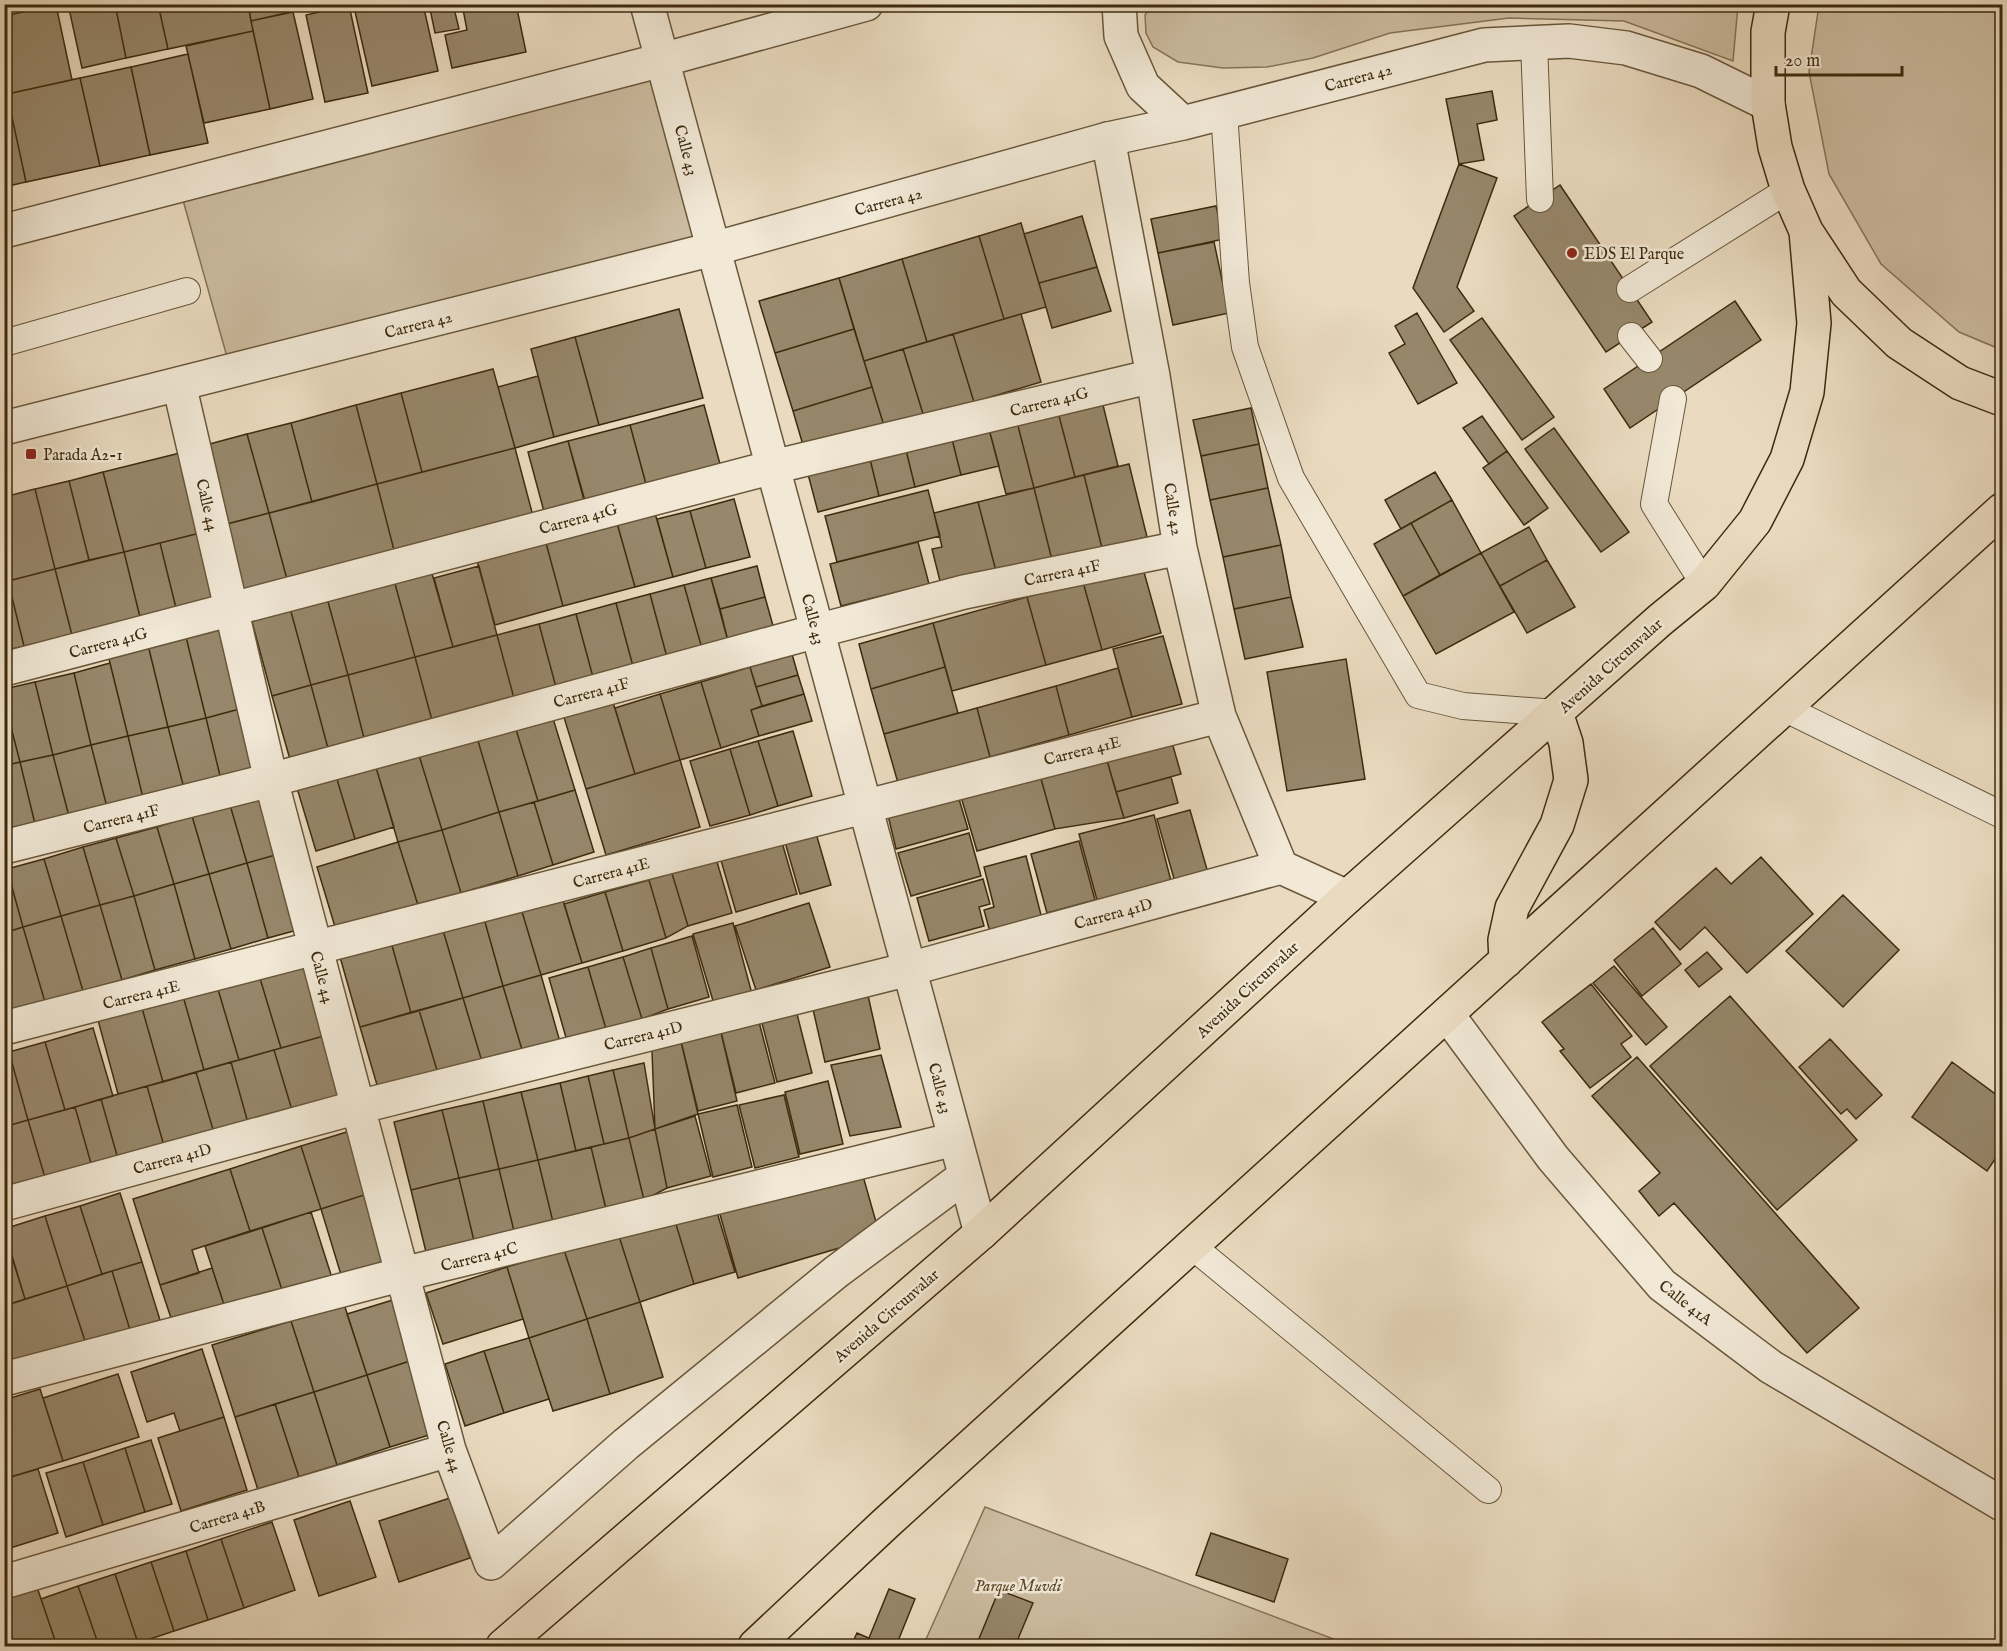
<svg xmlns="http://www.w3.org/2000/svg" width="2007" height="1651" viewBox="0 0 2007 1651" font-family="'IM FELL English',serif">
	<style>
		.green { fill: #cdbda2; stroke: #867458; stroke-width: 1.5 }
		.building { fill: #97876b; stroke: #3e2b0e; stroke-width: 1.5 }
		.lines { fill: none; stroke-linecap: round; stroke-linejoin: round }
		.service-casing { stroke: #69573a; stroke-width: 28 }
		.pedestrian-casing { stroke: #69573a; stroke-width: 36 }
		.minor-casing { stroke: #69573a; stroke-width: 36 }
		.tertiary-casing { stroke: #69573a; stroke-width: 36 }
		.trunk-casing { stroke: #3e2b0e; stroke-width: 36 }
		.service { stroke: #f1e8d6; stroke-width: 26 }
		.pedestrian { stroke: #f1e8d6; stroke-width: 33 }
		.minor { stroke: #f1e8d6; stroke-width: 33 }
		.tertiary { stroke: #f1e8d6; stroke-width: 33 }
		.trunk { stroke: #eadbc0; stroke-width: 33 }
		.poi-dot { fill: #8f2418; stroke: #f1e8d6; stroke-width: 2 }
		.labels { text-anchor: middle; stroke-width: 5; stroke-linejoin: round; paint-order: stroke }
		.street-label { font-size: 16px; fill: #3e2b0e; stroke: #f1e8d6 }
		.poi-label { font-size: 16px; fill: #3e2b0e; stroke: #f1e8d6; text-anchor: start }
		.park-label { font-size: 16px; font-style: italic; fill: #5b482c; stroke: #f1e8d6 }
	</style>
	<rect width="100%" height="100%" fill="#eadbc0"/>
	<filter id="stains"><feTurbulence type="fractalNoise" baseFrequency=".00333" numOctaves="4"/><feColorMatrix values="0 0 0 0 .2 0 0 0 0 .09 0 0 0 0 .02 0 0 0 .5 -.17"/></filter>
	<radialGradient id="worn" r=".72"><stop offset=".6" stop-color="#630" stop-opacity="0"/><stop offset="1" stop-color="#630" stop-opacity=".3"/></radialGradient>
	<path class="green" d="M1153,4H1738V5L1733,61L1624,21L1509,18L1390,33L1313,58L1267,67L1223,68L1178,62L1153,47L1146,33L1145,15Z
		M1819,5H2002V350L1959,332L1881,264L1829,174L1809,72Z
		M662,60L713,249L231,371L179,186Z
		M985,1507L1352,1646H923Z"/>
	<path class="building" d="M68,4H115L126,58L82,68Z
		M115,4H158L168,49L126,58Z
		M158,4H248L253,31L168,49Z
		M248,4H325L251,21Z
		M368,4H423L438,71L372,86L354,7Z
		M429,4H453L459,29L435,33Z
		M462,4H516L526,52L452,68L445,35L467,30Z
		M687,4H711L689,11Z
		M56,5L72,80L7,94L4,84V16Z
		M349,5L368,93L325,102L306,15Z
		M293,12L313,99L270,109L251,21Z
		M253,31L270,109L204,123L186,46Z
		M188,54L208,143L150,155L131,67Z
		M131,67L150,155L100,166L80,78Z
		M80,78L100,166L26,182L7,94Z
		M1492,91L1497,120L1477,124L1484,160L1459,164L1446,99Z
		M7,94L26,182L4,187V95Z
		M1459,164L1497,178L1457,287L1474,311L1444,332L1413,288Z
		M1560,185L1652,322L1606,352L1514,216Z
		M1216,206L1224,239L1158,253L1151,219Z
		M1082,216L1097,267L1039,283L1024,234Z
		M1021,223L1046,307L1004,319L979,236Z
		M979,236L1004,319L927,342L902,259Z
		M1214,242L1229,313L1173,325L1158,253Z
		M902,259L927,342L864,361L839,278Z
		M1097,267L1111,311L1052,328L1039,283Z
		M839,278L854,329L775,353L759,301Z
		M1735,301L1761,340L1630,428L1604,389Z
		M679,309L703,398L599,425L575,337Z
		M1417,313L1457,383L1418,404L1389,353L1405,344L1395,326Z
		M1021,314L1041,382L974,402L953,334Z
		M1482,318L1554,417L1522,440L1450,340Z
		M854,329L872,387L793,411L775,353Z
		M953,334L974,402L924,417L903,349Z
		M575,337L599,425L554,437L531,349Z
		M903,349L924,417L885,429L864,361Z
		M493,369L515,448L422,472L401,393Z
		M538,376L554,437L515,448L498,387Z
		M872,387L885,429L805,452L793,411Z
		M401,393L422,472L377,484L356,405Z
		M1102,401L1118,466L1075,477L1058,412Z
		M356,405L377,484L312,502L291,423Z
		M704,405L720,464L646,484L630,425Z
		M1251,408L1259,444L1201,456L1193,420Z
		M1058,412L1075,477L1034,488L1017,422Z
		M1482,416L1507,451L1489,464L1463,428Z
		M1017,422L1034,488L1006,494L989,429Z
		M291,423L312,502L269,513L247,434Z
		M630,425L646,484L584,500L568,441Z
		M1554,428L1629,532L1601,552L1525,449Z
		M989,429L999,466L961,475L952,439Z
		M247,434L269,513L223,525L202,446Z
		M952,439L961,475L915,487L906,450Z
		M568,441L587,508L546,519L528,452Z
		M1259,444L1268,488L1210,500L1201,456Z
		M515,448L533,516L395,554L377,484Z
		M906,450L915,487L879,496L870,459Z
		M1507,451L1548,508L1524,525L1483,468Z
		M180,453L200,533L124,552L103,472Z
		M870,459L879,496L818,512L808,474Z
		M1129,464L1147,537L1102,548L1084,475Z
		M103,472L124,552L89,560L69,481Z
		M1435,472L1452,500L1401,529L1385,500Z
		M1084,475L1102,548L1052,560L1034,488Z
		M69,481L89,560L55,569L35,489Z
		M377,484L395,554L288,583L269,513Z
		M1034,488L1052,560L997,575L978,502Z
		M1268,488L1281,545L1223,557L1210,500Z
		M35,489L55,569L8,581L4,569V497Z
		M928,490L940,536L837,562L825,516Z
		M734,499L750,557L706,568L690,511Z
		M1452,500L1481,553L1440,575L1411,523Z
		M978,502L997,575L942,589L932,549L942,547L934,513Z
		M690,511L706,568L673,577L657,519Z
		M269,513L288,583L242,594L223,525Z
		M655,513L673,577L635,587L617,523Z
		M617,523L635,587L563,606L546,543Z
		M1411,523L1440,575L1403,596L1374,544Z
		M1529,527L1547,560L1500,586L1481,553Z
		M200,533L216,598L176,608L160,543Z
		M918,542L929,584L841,606L830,564Z
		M160,543L176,608L140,617L124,552Z
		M546,543L563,606L495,625L477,561Z
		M1281,545L1291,597L1234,609L1223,557Z
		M124,552L140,617L72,635L55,569Z
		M1481,553L1514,612L1436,654L1403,596Z
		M1547,560L1575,607L1527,633L1500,586Z
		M1142,565L1161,633L1102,650L1083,582Z
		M479,566L497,635L453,647L434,578Z
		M757,566L765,597L720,609L711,578Z
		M55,569L72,635L24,646L8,581Z
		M431,570L453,647L415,657L394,580Z
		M711,578L729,645L703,652L684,585Z
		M394,580L415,657L348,675L327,598Z
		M8,581L24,646L4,651V582Z
		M1083,582L1102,650L1046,665L1027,597Z
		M684,585L703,652L668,661L650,594Z
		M650,594L668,661L634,670L616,603Z
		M765,597L775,633L729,645L720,609Z
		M1027,597L1046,665L952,691L933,623Z
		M1291,597L1303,647L1245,659L1234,609Z
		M327,598L348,675L311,685L290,608Z
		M616,603L634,670L594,681L576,614Z
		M290,608L311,685L272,696L251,618Z
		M576,614L594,681L557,691L539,624Z
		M933,623L945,667L871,689L859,644Z
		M539,624L557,691L515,702L497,635Z
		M227,626L247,707L206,718L186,637Z
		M497,635L515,702L433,724L415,657Z
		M1163,636L1182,704L1132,717L1113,649Z
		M186,637L206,718L168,727L148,645Z
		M148,645L168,727L128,736L108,655Z
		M792,654L798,675L756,687L750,667Z
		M415,657L433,724L365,742L348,675Z
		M1346,659L1365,779L1287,791L1267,672Z
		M110,663L128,736L91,745L74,673Z
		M750,667L762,706L751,710L759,736L721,748L701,682Z
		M945,667L958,713L884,734L871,689Z
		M1118,668L1132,717L1069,735L1056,686Z
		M74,673L91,745L53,755L35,682Z
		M348,675L365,742L329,752L311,685Z
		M798,675L804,694L762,706L756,687Z
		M35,682L53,755L20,762L4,700V689Z
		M701,682L721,748L680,760L660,694Z
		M311,685L329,752L291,763L272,696Z
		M1056,686L1069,735L990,757L977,708Z
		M660,694L680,760L635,774L615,708Z
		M804,694L812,721L759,736L751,710Z
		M612,699L635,774L586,789L563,714Z
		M4,700L20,762L4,766Z
		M247,707L264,777L223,788L206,718Z
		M977,708L990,757L898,783L884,734Z
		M551,712L575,790L538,801L514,723Z
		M206,718L223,788L186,796L168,727Z
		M514,723L538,801L499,812L476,734Z
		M168,727L186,796L145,806L128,736Z
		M793,731L812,796L778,806L758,741Z
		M476,734L499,812L442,830L418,752Z
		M128,736L145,806L109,815L91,745Z
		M1171,739L1181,774L1116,792L1106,757Z
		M758,741L778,806L750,815L730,749Z
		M91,745L109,815L71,824L53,755Z
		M730,749L750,815L710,826L690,761Z
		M418,752L442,830L398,842L375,764Z
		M53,755L71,824L37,832L20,762Z
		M1106,757L1124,818L1055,829L1038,768Z
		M680,760L700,827L606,855L586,789Z
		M20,762L37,832L4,841V766Z
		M375,764L394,827L355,839L336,776Z
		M1038,768L1055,829L977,851L959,790Z
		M336,776L355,839L316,851L297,788Z
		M1171,777L1178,803L1124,818L1116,792Z
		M956,789L968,829L896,849L887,811Z
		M575,790L594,852L553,865L534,802Z
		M262,796L279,854L247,863L230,805Z
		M534,802L553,865L518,876L499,812Z
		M230,805L247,863L209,874L192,816Z
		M1190,810L1208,873L1175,882L1157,819Z
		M499,812L518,876L461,893L442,830Z
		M1154,815L1171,881L1097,900L1079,834Z
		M192,816L209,874L174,884L157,827Z
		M813,823L831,885L800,894L782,832Z
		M157,827L174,884L134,896L116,838Z
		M442,830L461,893L418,905L398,842Z
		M779,832L797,894L736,912L718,850Z
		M969,833L981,876L911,896L898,853Z
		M116,838L134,896L100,905L83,847Z
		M1079,841L1095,900L1047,913L1031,854Z
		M398,842L418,905L336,930L317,867Z
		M83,847L100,905L61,916L44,859Z
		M279,854L301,929L268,938L247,863Z
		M715,855L732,913L688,926L670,867Z
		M1026,856L1042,919L990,932L984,910L994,907L984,867Z
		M1761,857L1813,914L1747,973L1705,927L1680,950L1655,922L1716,868L1731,884Z
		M44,859L61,916L23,927L7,869Z
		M247,863L268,938L231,949L209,874Z
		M670,867L688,926L666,938L649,880Z
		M7,869L23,927L4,933V870Z
		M209,874L231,949L195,959L174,884Z
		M983,879L990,904L979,907L984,926L929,941L917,898Z
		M649,880L666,938L623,951L605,892Z
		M174,884L195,959L155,970L134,896Z
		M605,892L623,951L582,963L564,904Z
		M561,893L582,963L541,975L520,905Z
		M1843,895L1899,950L1843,1007L1786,951Z
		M134,896L155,970L122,980L100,905Z
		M809,903L830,967L756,990L735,926Z
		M100,905L122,980L83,991L61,916Z
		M520,905L541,975L503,986L483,915Z
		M483,915L503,986L463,998L442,927Z
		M61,916L83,991L45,1002L23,927Z
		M733,923L752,994L714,1004L693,934Z
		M23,927L45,1002L9,1013L4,996V933Z
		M442,927L463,998L411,1013L391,942Z
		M1653,928L1681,964L1642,996L1614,960Z
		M692,936L709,997L668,1009L651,948Z
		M391,942L411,1013L360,1027L340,957Z
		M651,948L668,1009L642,1019L623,957Z
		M1707,952L1722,969L1699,987L1685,970Z
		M623,957L642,1019L606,1029L588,967Z
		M309,960L331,1034L281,1048L259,975Z
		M1614,966L1667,1027L1646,1045L1593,983Z
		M588,967L606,1029L567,1041L549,978Z
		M259,975L281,1048L239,1060L217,986Z
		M541,975L560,1042L523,1053L503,986Z
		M865,982L880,1049L825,1062L810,996Z
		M1591,984L1632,1036L1621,1044L1631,1057L1590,1088L1560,1051L1564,1049L1542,1022Z
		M217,986L239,1060L204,1070L183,996Z
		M503,986L523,1053L483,1065L463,998Z
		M183,996L204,1070L163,1082L142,1008Z
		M1730,996L1857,1140L1777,1210L1650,1066Z
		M463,998L483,1065L439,1077L419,1010Z
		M142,1008L163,1082L118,1094L98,1020Z
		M419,1010L439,1077L380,1095L360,1027Z
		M797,1014L812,1073L777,1082L762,1023Z
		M758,1018L775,1083L736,1093L720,1028Z
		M719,1024L737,1101L698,1111L679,1033Z
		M93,1028L113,1096L65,1110L45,1042Z
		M679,1033L698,1114L655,1129L652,1051Z
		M331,1034L348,1094L292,1110L274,1050Z
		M1830,1039L1882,1095L1856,1119L1847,1109L1841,1114L1799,1067Z
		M45,1042L65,1110L28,1120L9,1052Z
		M274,1050L292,1110L248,1123L231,1062Z
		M9,1052L28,1120L4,1127V1053Z
		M881,1055L901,1127L850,1136L831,1065Z
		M1637,1057L1859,1308L1807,1353L1674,1203L1659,1216L1639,1191L1660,1173L1592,1096Z
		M231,1062L248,1123L214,1133L196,1072Z
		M1952,1062L2002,1099V1149L1987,1171L1912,1117Z
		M644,1063L655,1129L629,1138L613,1070Z
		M613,1070L629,1138L604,1144L588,1076Z
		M196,1072L214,1133L164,1146L147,1086Z
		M588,1076L604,1144L576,1151L560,1083Z
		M828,1081L843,1144L800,1154L785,1092Z
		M560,1083L576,1151L538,1160L521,1092Z
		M147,1086L164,1146L118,1159L101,1099Z
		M521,1092L538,1160L499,1169L483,1101Z
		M784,1095L799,1157L755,1168L739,1105Z
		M101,1099L118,1159L92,1167L75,1107Z
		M483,1101L499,1169L459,1178L442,1110Z
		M737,1105L752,1167L713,1177L698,1114Z
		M75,1107L92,1167L46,1181L28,1120Z
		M442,1110L459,1178L411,1190L394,1122Z
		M695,1116L711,1176L667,1188L655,1129Z
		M28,1120L46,1181L4,1188V1127Z
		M655,1129L667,1188L644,1200L629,1138Z
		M350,1131L370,1193L321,1209L301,1146Z
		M629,1138L644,1200L606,1209L591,1147Z
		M301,1146L321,1209L250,1231L230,1169Z
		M591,1147L606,1209L553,1222L538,1160Z
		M538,1160L553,1222L514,1231L499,1169Z
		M230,1169L250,1231L192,1250L199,1273L160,1285L133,1199Z
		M499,1169L514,1231L474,1241L459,1178Z
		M861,1169L880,1236L738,1278L719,1211Z
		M459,1178L474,1241L426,1252L411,1190Z
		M120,1193L142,1262L102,1274L80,1206Z
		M370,1193L392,1262L342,1278L321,1209Z
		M80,1206L102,1274L67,1286L45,1216Z
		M716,1209L735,1272L694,1284L675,1221Z
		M311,1212L333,1281L284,1296L262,1228Z
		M45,1216L67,1286L25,1299L4,1229Z
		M675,1221L694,1284L640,1302L618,1233Z
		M262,1228L284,1296L227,1314L205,1246Z
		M4,1232L25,1299L4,1306Z
		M618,1233L640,1302L587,1319L564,1250Z
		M564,1250L587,1319L529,1338L507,1267Z
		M142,1262L160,1320L130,1330L112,1271Z
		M507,1267L523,1319L443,1344L426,1293Z
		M212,1268L227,1314L175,1330L160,1285Z
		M112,1271L130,1330L86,1344L67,1286Z
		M67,1286L86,1344L12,1367L4,1344V1306Z
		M396,1299L416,1359L367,1375L347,1314Z
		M640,1302L663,1377L610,1394L587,1319Z
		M344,1304L367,1375L314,1392L291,1321Z
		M587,1319L610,1394L553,1411L529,1338Z
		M291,1321L314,1392L235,1417L212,1345Z
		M529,1338L549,1399L504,1413L484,1351Z
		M202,1349L224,1417L180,1431L174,1413L147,1422L131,1372Z
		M484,1351L504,1413L465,1426L445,1364Z
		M416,1359L439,1432L390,1447L367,1375Z
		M118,1374L139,1437L63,1461L43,1398Z
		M367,1375L390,1447L337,1465L314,1392Z
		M40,1389L63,1461L4,1479V1400Z
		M314,1392L337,1465L299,1477L275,1404Z
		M275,1404L299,1477L258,1490L235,1417Z
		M224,1417L247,1490L181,1511L158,1438Z
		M151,1440L172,1504L145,1512L125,1448Z
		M125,1448L145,1512L103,1525L83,1462Z
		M83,1462L103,1525L66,1537L46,1473Z
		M38,1469L58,1533L4,1550V1479Z
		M450,1498L470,1558L399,1582L379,1521Z
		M350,1501L376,1577L319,1596L294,1520Z
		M272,1522L295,1590L244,1608L221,1539Z
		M1211,1533L1288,1559L1274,1602L1196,1575Z
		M221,1539L244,1608L208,1620L186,1551Z
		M186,1551L208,1620L174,1631L151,1562Z
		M151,1562L174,1631L138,1643L115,1574Z
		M115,1574L138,1643L128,1646H99L78,1586Z
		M36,1584L57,1646H4V1595Z
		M78,1586L99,1646H57L41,1599Z
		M889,1589L915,1599L896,1646H890L869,1638Z
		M999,1590L1033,1603L1015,1646H976Z
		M857,1633L887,1646H851Z"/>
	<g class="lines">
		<defs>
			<path id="service" d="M1534,43L1540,199
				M1224,113L1236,283L1245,347L1291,478L1418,695L1463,706L1556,713
				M1630,289L1788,190
				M1631,336L1649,359
				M4,343L187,291
				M1673,399L1654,504L1704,584
				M1784,708L2002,815
				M1192,1246L1488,1490"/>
			<path id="pedestrian" d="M4,1379L403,1274L955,1139"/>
			<path id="minor" d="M647,4L981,1233
				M1108,139L1153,376L1180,548L1219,716L1281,867
				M179,384L271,780L449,1450L491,1563L626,1444L836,1272L965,1176
				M4,669L773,467L1153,376
				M4,847L271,780L817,631L964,592L1180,548
				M1281,867L1347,897
				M1447,1014L1553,1158L1662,1285L1771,1367L2002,1504
				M4,1028C410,925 813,818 1219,716
				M4,1204L358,1107L909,969L1281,867
				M4,1582L449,1450"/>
			<path id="tertiary" d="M1119,4L1121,36L1143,86L1183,123
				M4,231L662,60L866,4
				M4,428L713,249L1108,139L1183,123L1484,45L1569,41L1626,48L1701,71L1768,104"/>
			<path id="trunk" d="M1773,4L1768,32V104L1775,147L1788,190L1806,231L1846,292L1899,343L1960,383L2002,399
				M1506,961L1505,940L1512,908L1557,825L1571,780L1566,743L1556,713
				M503,1646L981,1233L1347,897L1660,620L1704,584L1755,521L1787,459L1807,392L1814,323L1806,231
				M755,1646L885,1524L2002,510"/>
		</defs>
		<use href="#service" class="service-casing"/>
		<use href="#pedestrian" class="pedestrian-casing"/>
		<use href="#minor" class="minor-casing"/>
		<use href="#tertiary" class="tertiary-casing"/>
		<use href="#trunk" class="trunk-casing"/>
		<use href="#service" class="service"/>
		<use href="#pedestrian" class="pedestrian"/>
		<use href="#minor" class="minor"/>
		<use href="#tertiary" class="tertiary"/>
		<use href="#trunk" class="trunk"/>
	</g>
	<g class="poi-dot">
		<circle cx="1572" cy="253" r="6"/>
		<rect x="25" y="448" width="12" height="12" rx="3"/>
	</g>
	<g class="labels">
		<g class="street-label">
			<text transform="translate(1358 77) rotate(-15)" y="6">Carrera 42</text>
			<text transform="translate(687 150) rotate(75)" y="6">Calle 43</text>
			<text transform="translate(888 201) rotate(-15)" y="6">Carrera 42</text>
			<text transform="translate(418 324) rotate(-14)" y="6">Carrera 42</text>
			<text transform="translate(1049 401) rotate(-14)" y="6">Carrera 41G</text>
			<text transform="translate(208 505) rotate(77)" y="6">Calle 44</text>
			<text transform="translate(1174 509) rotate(81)" y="6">Calle 42</text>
			<text transform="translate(578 518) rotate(-15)" y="6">Carrera 41G</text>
			<text transform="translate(1062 572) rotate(-12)" y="6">Carrera 41F</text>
			<text transform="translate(814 619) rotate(75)" y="6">Calle 43</text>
			<text transform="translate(108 642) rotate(-15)" y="6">Carrera 41G</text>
			<text transform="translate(1610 665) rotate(-42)" y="6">Avenida Circunvalar</text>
			<text transform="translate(591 692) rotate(-15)" y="6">Carrera 41F</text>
			<text transform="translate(1082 750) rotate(-14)" y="6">Carrera 41E</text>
			<text transform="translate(121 818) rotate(-14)" y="6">Carrera 41F</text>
			<text transform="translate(611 872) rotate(-15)" y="6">Carrera 41E</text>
			<text transform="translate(1113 913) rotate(-15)" y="6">Carrera 41D</text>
			<text transform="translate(323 977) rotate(75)" y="6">Calle 44</text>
			<text transform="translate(1247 989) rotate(-43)" y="6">Avenida Circunvalar</text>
			<text transform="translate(141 994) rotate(-14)" y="6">Carrera 41E</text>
			<text transform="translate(643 1035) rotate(-14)" y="6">Carrera 41D</text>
			<text transform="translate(941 1088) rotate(75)" y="6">Calle 43</text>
			<text transform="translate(172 1158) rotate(-15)" y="6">Carrera 41D</text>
			<text transform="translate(479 1256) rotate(-14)" y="6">Carrera 41C</text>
			<text transform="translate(1686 1302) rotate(38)" y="6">Calle 41A</text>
			<text transform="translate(886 1315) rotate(-41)" y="6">Avenida Circunvalar</text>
			<text transform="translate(450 1446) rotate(73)" y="6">Calle 44</text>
			<text transform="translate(227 1516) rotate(-17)" y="6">Carrera 41B</text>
		</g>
		<g class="poi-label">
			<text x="1584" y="259">EDS El Parque</text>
			<text x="43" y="460">Parada A2-1</text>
		</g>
		<g class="park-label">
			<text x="1018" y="1591">Parque Muvdi</text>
		</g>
	</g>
	<rect width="2007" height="1651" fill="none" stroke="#eadbc0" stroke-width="24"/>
	<rect x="6" y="6" width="1995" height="1639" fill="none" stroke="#3e2b0e" stroke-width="3"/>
	<rect x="12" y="12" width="1983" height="1627" fill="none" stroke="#3e2b0e" stroke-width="1.5"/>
	<path d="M1776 66v9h126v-9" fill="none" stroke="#3e2b0e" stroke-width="3"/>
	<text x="1785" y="66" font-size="18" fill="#3e2b0e" stroke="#f1e8d6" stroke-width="4.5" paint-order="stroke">20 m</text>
	<rect width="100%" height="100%" filter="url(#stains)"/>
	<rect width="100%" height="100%" fill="url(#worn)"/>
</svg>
